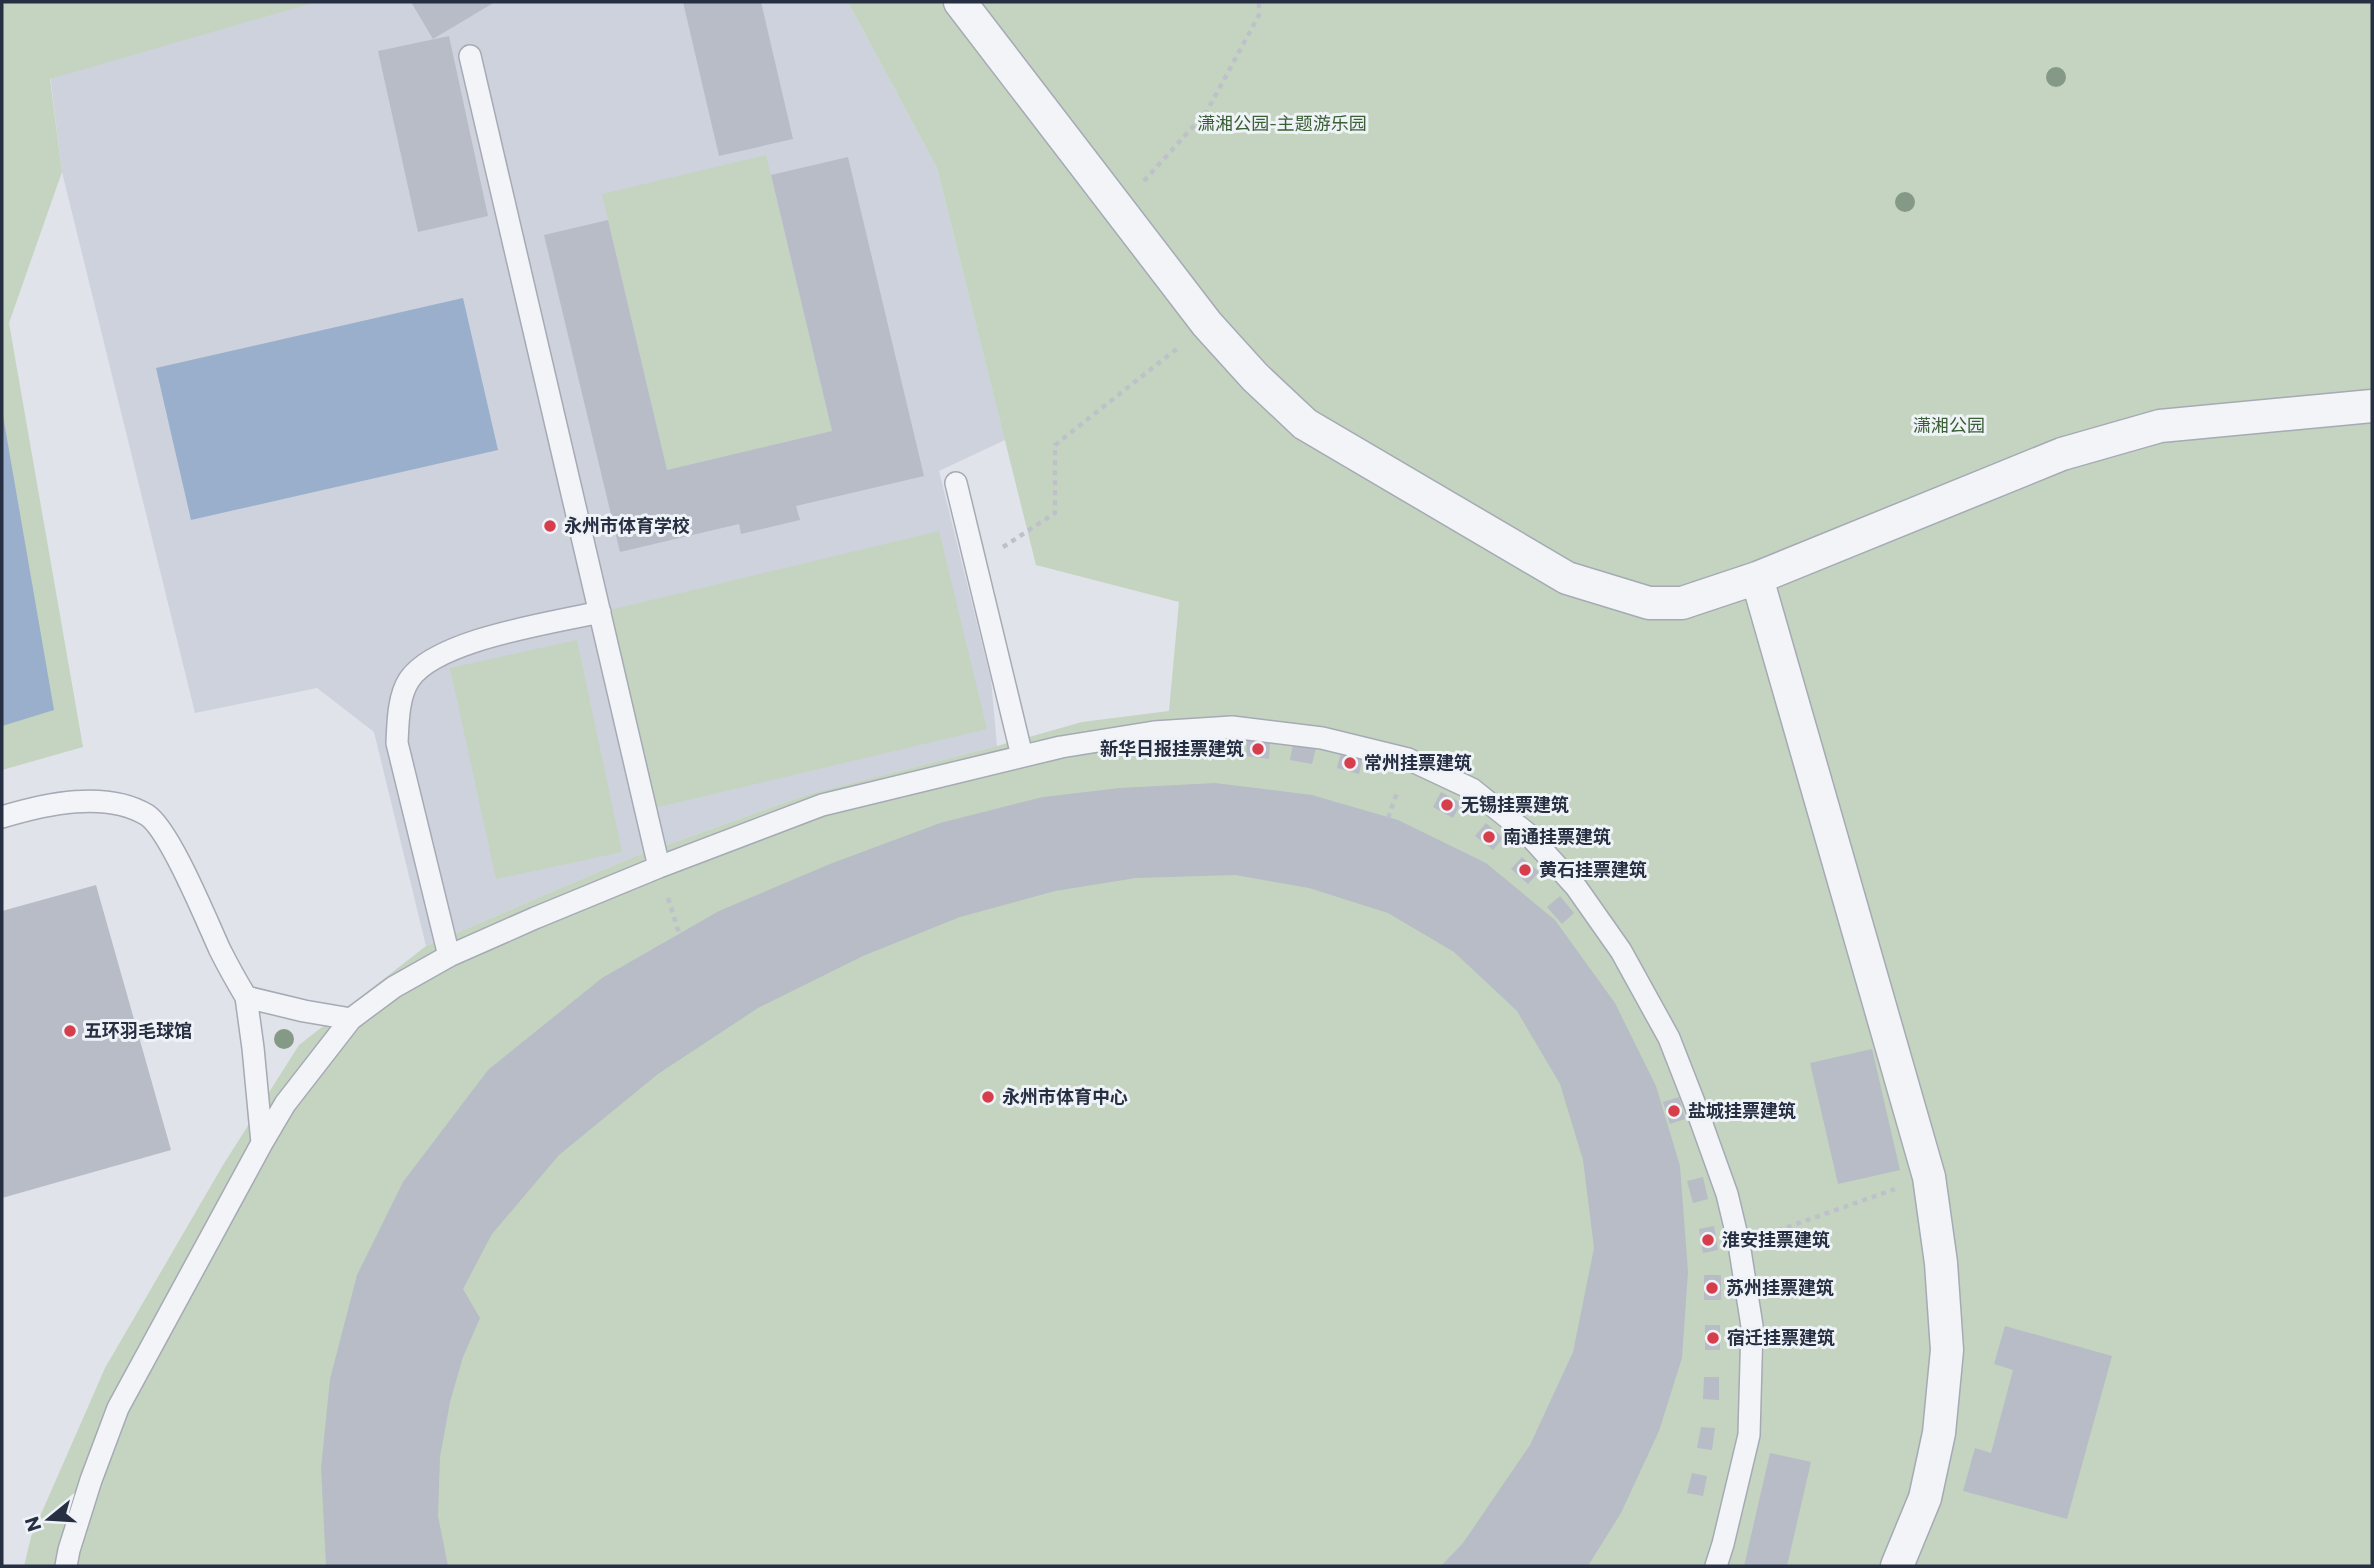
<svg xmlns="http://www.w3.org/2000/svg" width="2374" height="1568" viewBox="0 0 2374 1568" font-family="Commissioner,'Noto Sans SC',sans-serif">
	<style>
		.built { fill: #ced2dc }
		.green { fill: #c4d4c0 }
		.water { fill: #99afcc }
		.building { fill: #b7bcc7 }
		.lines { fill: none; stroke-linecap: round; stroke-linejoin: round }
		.service-casing { stroke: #a5aab4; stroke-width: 24 }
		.pedestrian-casing { stroke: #a5aab4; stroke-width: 35 }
		.path { stroke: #bec1c9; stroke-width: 4.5; stroke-dasharray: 5 5; stroke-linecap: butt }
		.service { stroke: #f3f4f8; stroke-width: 21 }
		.pedestrian { stroke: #f3f4f8; stroke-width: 32 }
		.tree { fill: #859a86 }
		.poi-dot { fill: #d63e4c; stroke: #eff2f7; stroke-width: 2.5 }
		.labels { text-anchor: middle; stroke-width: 6; stroke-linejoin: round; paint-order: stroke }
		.park-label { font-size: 18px; fill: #3a5f34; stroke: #eff2f7 }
		.poi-label { font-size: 18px; font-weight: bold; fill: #273042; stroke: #eff2f7; text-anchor: start }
	</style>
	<rect width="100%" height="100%" fill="#e0e3ea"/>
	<path class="built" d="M270,2H848L937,168L1005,440L939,471L991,680L997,746L809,794L633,857L426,946L374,732L317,688L195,713L62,172L46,42Z"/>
	<path class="green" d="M2,2H316L50,79L62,172L9,323L83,747L2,770Z
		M848,2H2372V1566H24L31,1537L105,1368L223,1165L299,1045L426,946L633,857L809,794L997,746L1082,722L1169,711L1179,602L1036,565L937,168Z
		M766,155L832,431L667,470L602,194Z
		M939,531L987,729L654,808L606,611Z
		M577,640L622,852L496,879L450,668Z"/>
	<path class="water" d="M463,298L498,450L191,520L156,368Z
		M2,410L54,710L2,726Z"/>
	<path class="building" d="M411,2H495L433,39Z
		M683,2H761L793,139L719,156Z
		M449,36L488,216L418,232L378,51Z
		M848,157L924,476L796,506L800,520L741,534L739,524L620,552L544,235L608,220L667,470L832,431L771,175Z
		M1247,740L1270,742L1269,759L1246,756Z
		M1293,744L1316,748L1312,764L1290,760Z
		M1341,752L1363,758L1359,774L1337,768Z
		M1215,783L1312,795L1398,820L1486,863L1555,920L1615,1003L1656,1086L1680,1166L1688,1272L1682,1358L1659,1431L1621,1513L1588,1566H1441L1463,1543L1530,1445L1573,1352L1594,1248L1583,1160L1560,1084L1517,1011L1454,952L1388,913L1309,888L1235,875L1136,878L1055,891L960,917L863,956L758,1008L658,1074L559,1155L492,1234L463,1289L480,1318L463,1357L450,1402L440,1457L438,1516L448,1566H326L321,1468L330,1379L357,1275L403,1182L488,1070L602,978L719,911L830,864L940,823L1043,797L1120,788Z
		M1441,792L1461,803L1453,818L1433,807Z
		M1486,823L1503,838L1493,850L1475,836Z
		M1522,857L1539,872L1528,884L1511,869Z
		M96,885L171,1150L2,1198V911Z
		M1560,896L1574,913L1562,924L1547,907Z
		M1872,1049L1900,1170L1838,1184L1810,1063Z
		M1679,1097L1685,1119L1670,1124L1663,1102Z
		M1703,1177L1708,1199L1693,1203L1687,1181Z
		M1714,1226L1718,1250L1703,1253L1699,1229Z
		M1704,1275H1721V1300H1704Z
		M1705,1325H1720V1350H1705Z
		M2005,1326L2112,1356L2067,1519L1963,1491L1975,1448L1991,1453L2013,1370L1994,1364Z
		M1704,1377H1719V1400L1703,1399Z
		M1701,1427L1715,1428L1712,1450L1697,1448Z
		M1770,1453L1811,1462L1787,1566H1744Z
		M1692,1473L1707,1476L1703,1496L1687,1493Z"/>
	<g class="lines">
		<defs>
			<path id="service" d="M470,56L659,867
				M956,483L1022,756
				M2,817C45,804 106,790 147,815C170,830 207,922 220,950C228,966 237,982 246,997L304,1011L351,1019
				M449,956L397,743C398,723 398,697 409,680C436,639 553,623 600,612
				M246,997L253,1048L262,1143
				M66,1566L69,1550L91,1480L118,1408L262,1143L285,1104L351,1019L394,987L449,956L535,918L659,867L822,805L1061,747L1154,732L1232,727L1322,738L1408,759L1472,789L1528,834L1576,887L1621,951L1669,1038L1694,1102L1727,1194L1739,1244L1752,1326L1749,1435L1723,1544L1716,1566"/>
			<path id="pedestrian" d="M960,2L1207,324L1255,377L1305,424L1567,578L1649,603H1682L1757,578L2062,454L2160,426L2372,406
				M1757,578L1929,1177L1941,1263L1947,1350L1939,1433L1925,1498L1897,1566"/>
		</defs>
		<use href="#service" class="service-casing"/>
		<use href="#pedestrian" class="pedestrian-casing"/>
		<path class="path" d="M1144,181L1207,111L1259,15V2
			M1003,547L1055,513V445L1179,347
			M1388,818L1398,790
			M668,898L679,933
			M1768,1234L1895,1189"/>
		<use href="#service" class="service"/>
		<use href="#pedestrian" class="pedestrian"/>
	</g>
	<g class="tree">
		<circle cx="2056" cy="77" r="10"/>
		<circle cx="1905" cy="202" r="10"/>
		<circle cx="284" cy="1039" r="10"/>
	</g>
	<g class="poi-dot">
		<circle cx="550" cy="526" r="7"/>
		<circle cx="1258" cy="749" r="7"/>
		<circle cx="1350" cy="763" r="7"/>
		<circle cx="1447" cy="805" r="7"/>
		<circle cx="1489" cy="837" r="7"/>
		<circle cx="1525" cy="870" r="7"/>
		<circle cx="70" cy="1031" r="7"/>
		<circle cx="988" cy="1097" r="7"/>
		<circle cx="1674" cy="1111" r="7"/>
		<circle cx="1708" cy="1240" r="7"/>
		<circle cx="1712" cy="1288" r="7"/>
		<circle cx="1713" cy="1338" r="7"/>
	</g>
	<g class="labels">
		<g class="park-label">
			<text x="1282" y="130">潇湘公园-主题游乐园</text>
			<text x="1949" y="432">潇湘公园</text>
		</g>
		<g class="poi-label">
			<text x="564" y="532">永州市体育学校</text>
			<text x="1244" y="755" text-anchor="end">新华日报挂票建筑</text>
			<text x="1364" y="769">常州挂票建筑</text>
			<text x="1461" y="811">无锡挂票建筑</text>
			<text x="1503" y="843">南通挂票建筑</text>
			<text x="1539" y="876">黄石挂票建筑</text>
			<text x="84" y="1037">五环羽毛球馆</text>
			<text x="1002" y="1103">永州市体育中心</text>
			<text x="1688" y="1117">盐城挂票建筑</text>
			<text x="1722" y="1246">淮安挂票建筑</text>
			<text x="1726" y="1294">苏州挂票建筑</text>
			<text x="1727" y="1344">宿迁挂票建筑</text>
		</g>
	</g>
	<rect width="2374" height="1568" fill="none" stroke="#273042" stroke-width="7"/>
	<g transform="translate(49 1519) rotate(252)" stroke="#eff2f7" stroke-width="5" paint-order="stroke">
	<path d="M0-5L12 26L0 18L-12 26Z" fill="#273042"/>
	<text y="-10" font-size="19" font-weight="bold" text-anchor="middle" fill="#273042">N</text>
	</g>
</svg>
